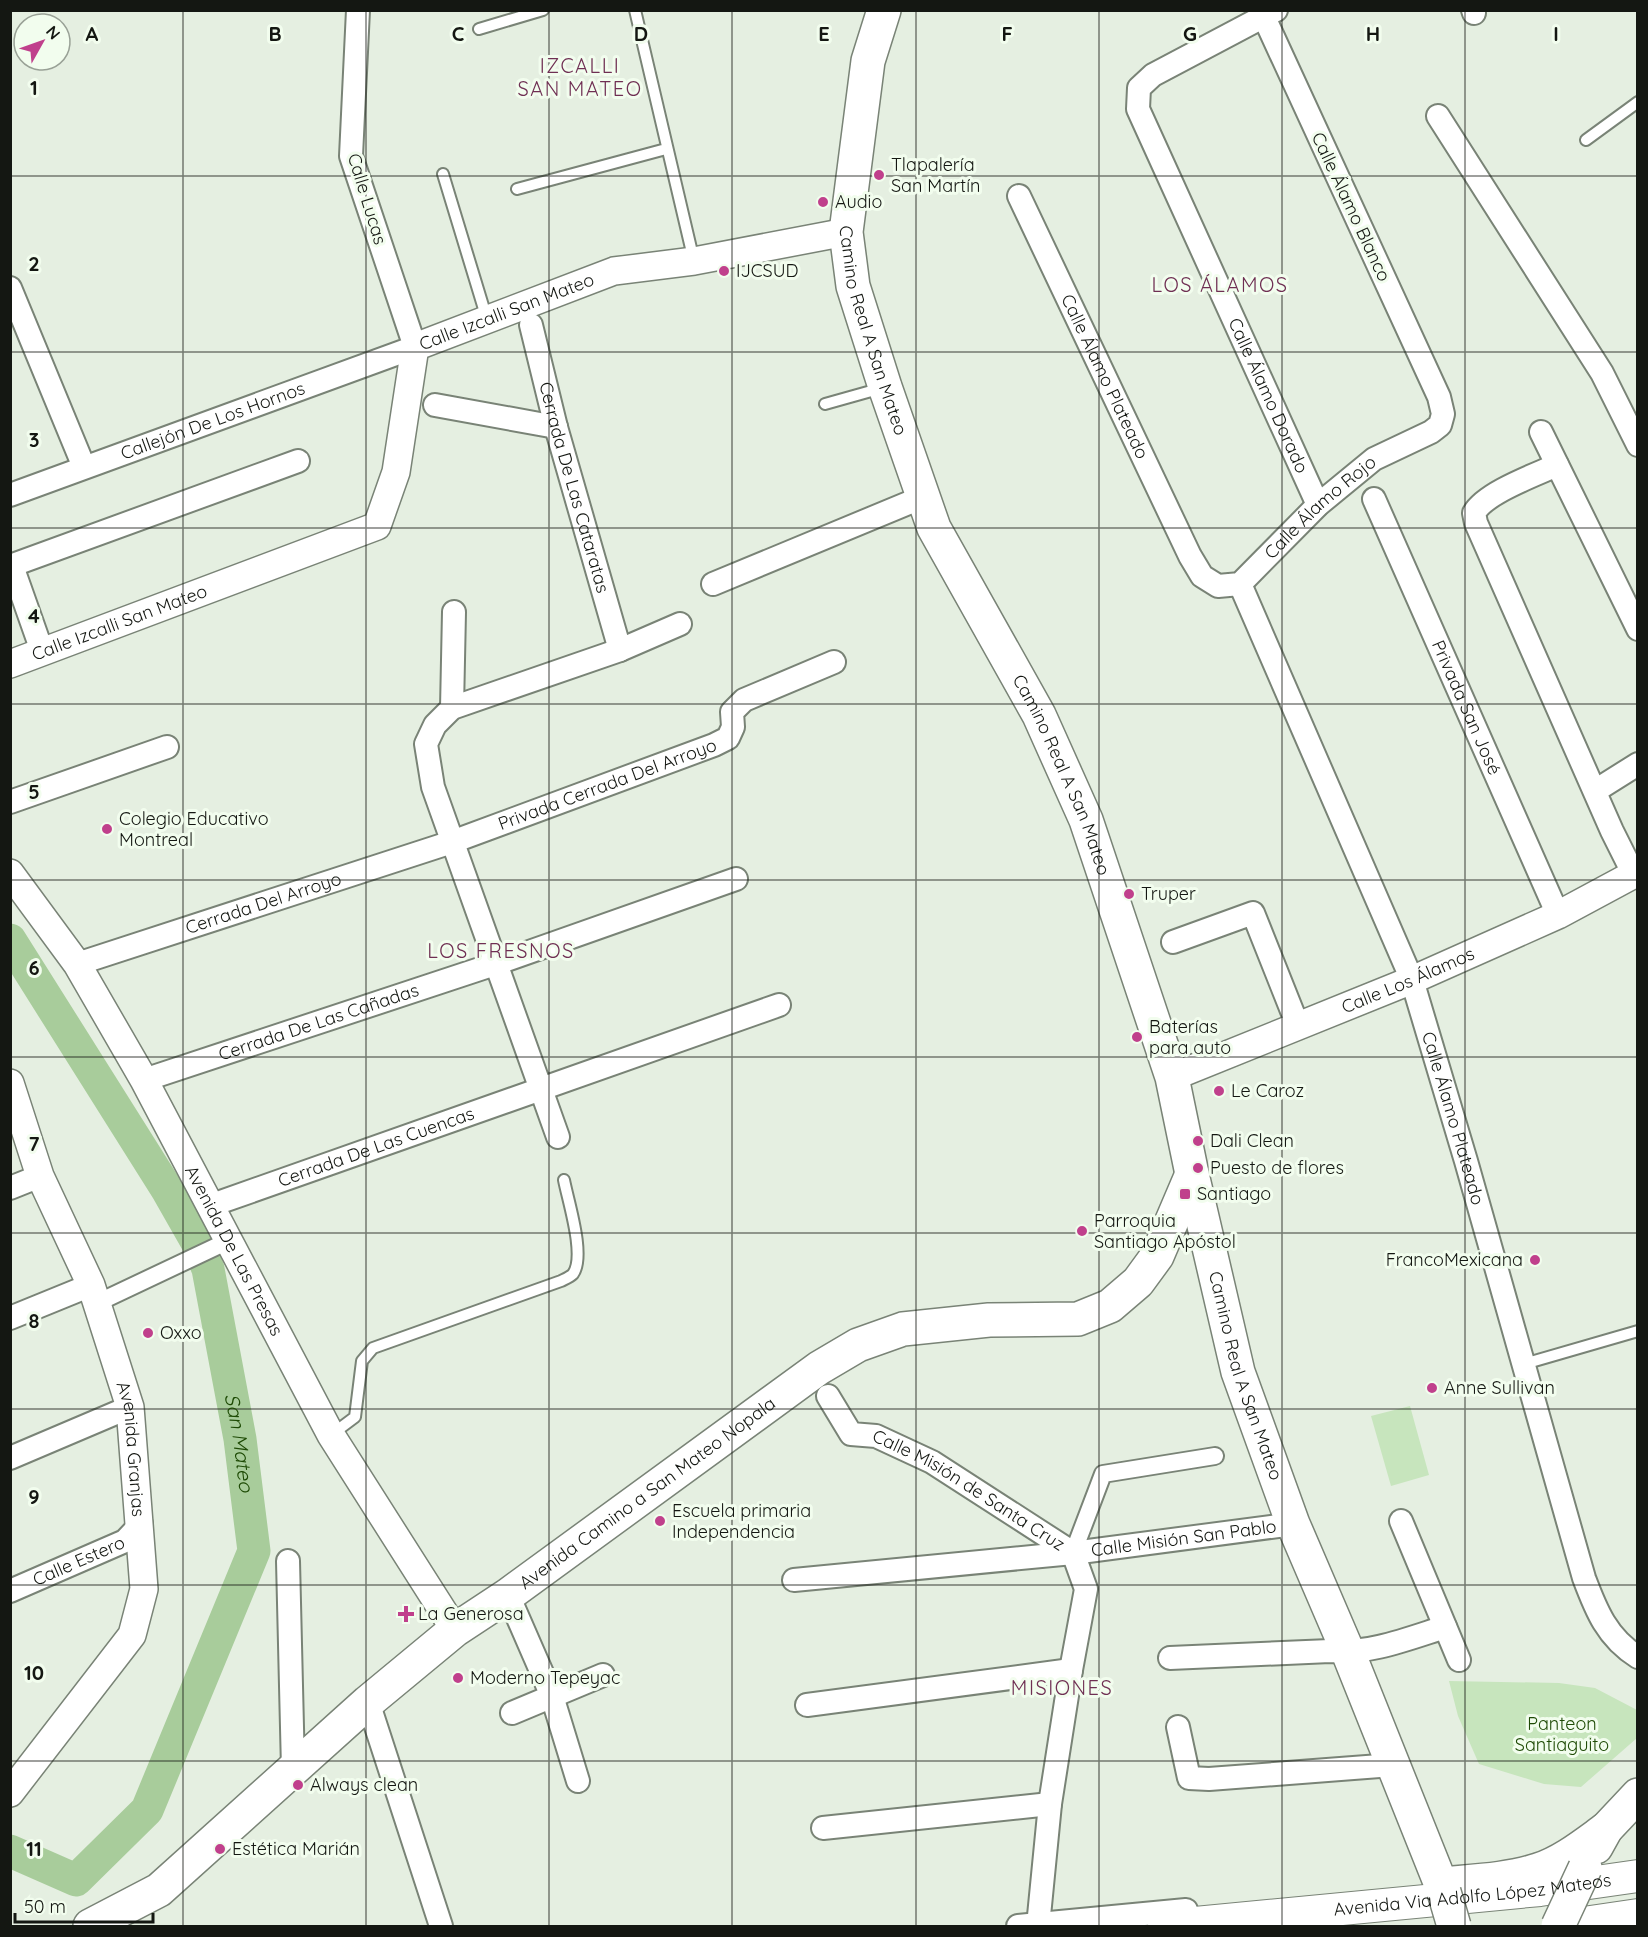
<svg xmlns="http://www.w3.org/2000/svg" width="1648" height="1937" viewBox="0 0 1648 1937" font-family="Quicksand,sans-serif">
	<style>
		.green { fill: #c7e5bd }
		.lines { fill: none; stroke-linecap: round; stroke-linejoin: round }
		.river { stroke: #a8cc9b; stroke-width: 33 }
		.service-casing { stroke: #798376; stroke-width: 14 }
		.pedestrian-casing { stroke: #798376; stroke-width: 20 }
		.minor-casing { stroke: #798376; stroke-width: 26 }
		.tertiary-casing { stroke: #798376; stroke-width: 30 }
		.secondary-casing { stroke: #798376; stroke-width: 34 }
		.primary-casing { stroke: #798376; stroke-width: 36 }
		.service { stroke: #fff; stroke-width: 10 }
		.pedestrian { stroke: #fff; stroke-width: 16 }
		.minor { stroke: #fff; stroke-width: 22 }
		.tertiary { stroke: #fff; stroke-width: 27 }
		.secondary { stroke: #fff; stroke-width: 32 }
		.primary { stroke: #fff; stroke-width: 33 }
		.primary-bridge-casing { stroke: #798376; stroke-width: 36; stroke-linecap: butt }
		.primary-bridge { stroke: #fff; stroke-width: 33 }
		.grid { fill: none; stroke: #141712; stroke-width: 1.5; stroke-opacity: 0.55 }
		.poi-dot { fill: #c0408c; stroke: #f2fdee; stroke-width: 2 }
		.labels { text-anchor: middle; stroke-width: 6; stroke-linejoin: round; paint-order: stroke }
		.poi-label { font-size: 18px; fill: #141712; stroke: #f2fdee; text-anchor: start }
		.street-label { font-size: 18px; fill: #141712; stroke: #f2fdee }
		.park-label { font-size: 18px; fill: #1e4b05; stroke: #f2fdee }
		.neighbourhood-label { font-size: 20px; letter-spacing: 1.5px; fill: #6f2f53; stroke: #f2fdee }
		.water-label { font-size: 20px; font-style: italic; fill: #1d4a04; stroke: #f2fdee }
		.grid-label { font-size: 20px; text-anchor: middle; font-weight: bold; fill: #141712; stroke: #f2fdee; stroke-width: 6; stroke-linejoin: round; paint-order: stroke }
	</style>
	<rect width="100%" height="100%" fill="#e5efe1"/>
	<path class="green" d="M1410,1406L1429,1475L1391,1486L1371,1416Z
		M1449,1681L1559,1683L1595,1688L1637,1710V1738L1581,1787L1544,1784L1479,1764L1458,1716Z"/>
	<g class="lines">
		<path class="river" id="s1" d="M10,940L168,1191L197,1242L208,1269L240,1439L254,1551L147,1810L76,1880L10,1851"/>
		<defs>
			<path id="service" d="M635,10L694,261
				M479,29L543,10
				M1586,140L1638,102
				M443,174L487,319
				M517,189L666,149
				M825,404L882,388
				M1524,1364L1638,1331
				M331,1435L355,1417L362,1361L373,1348L561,1281C565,1279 570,1277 573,1274C586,1256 568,1201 564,1180"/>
			<path id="pedestrian" d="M97,1303L228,1241
				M1073,1553L1103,1474L1215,1456"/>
			<g id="minor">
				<path id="s2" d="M1276,10L1153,75L1139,88L1138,109L1318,505"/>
				<path d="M1473,10L1474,13"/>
				<path d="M1438,116L1602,373L1638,445"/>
				<path id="s3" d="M1019,196L1190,556L1202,576L1218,586L1240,584L1318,505L1374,459L1431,432L1440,425L1443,414L1439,397L1264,17"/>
				<path d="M10,288L84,467"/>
				<path id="s4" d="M531,325L556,427L620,650"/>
				<path d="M435,405L556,427"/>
				<path d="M1541,432L1638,629"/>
				<path d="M1557,465C1535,475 1485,493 1474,513L1476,523L1612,831L1634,875"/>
				<path id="s5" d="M10,495L415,347L351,156L358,10"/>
				<path id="s6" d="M1374,499L1558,915"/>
				<path d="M10,566L298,461"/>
				<path d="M12,566L42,651"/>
				<path d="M713,584L923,497"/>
				<path id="s7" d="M1240,584L1412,980L1466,1161L1584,1578C1596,1610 1607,1638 1638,1657"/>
				<path d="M452,708L454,612"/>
				<path d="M1595,791L1638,764"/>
				<path d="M10,802L167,747"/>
				<path d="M1173,942L1253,913L1298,1026"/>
				<path id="s8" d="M77,964L452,842L714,745L728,738L733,727L732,712L744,700L834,662"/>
				<path id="s9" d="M144,1080L495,964L736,879"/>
				<path d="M558,1137L433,787L426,744L435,725L452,708L620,650L680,624"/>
				<path d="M10,1188L40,1176"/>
				<path id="s10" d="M212,1205L779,1005"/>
				<path d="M10,1318L91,1285"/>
				<path id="s11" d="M828,1396L851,1434L876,1436L932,1462L1073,1553L1086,1589L1071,1670L1050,1804L1038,1926"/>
				<path d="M10,1458L130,1407"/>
				<path d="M1401,1521L1459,1660"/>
				<path d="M288,1561L293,1769"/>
				<path id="s12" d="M794,1580L1073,1553L1293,1524"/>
				<path id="s13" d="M10,1591L125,1541L141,1524"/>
				<path d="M508,1595L552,1696L578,1781"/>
				<path d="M1170,1658L1330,1651C1370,1654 1407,1639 1445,1627"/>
				<path d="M368,1702L441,1926"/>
				<path d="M807,1705L1071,1670"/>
				<path d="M512,1713L603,1675"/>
				<path d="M1178,1727L1189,1778L1209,1779L1393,1765"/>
				<path d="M823,1828L1050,1804"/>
				<path d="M1018,1926L1186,1910"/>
			</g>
			<g id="tertiary">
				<path id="s14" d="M10,664L377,526L396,472L415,347L614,271L694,261L846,232"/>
				<path id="s15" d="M10,873L77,964L144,1080L331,1435L455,1630"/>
				<path id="s16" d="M1172,1077L1412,980L1558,915L1638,872"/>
				<path id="s17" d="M10,1083L40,1176L91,1285L130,1407L144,1589L132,1635L10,1793"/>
			</g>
			<g id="secondary">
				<path id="s18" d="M1164,1926L1540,1890L1638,1876"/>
				<path d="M1563,1926L1638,1915"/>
			</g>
			<g id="primary">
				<path id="s19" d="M884,10L868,61L846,232L853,286L885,387L934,528L1039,715L1086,820L1172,1077L1192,1174L1238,1372L1293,1524L1348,1652L1444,1892"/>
				<path d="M1596,1847L1606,1829L1638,1795"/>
				<path d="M1441,1884C1473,1881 1507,1880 1538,1870C1563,1862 1585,1844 1606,1829"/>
				<path id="s20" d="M90,1926L159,1890L368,1702L455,1630L508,1595L819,1368L858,1345L903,1329L989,1320L1078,1319L1110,1306L1138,1282L1157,1256L1192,1174"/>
			</g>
		</defs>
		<use href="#service" class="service-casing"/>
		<use href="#pedestrian" class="pedestrian-casing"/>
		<use href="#minor" class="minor-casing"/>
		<use href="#tertiary" class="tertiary-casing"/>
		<use href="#secondary" class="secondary-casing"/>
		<use href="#primary" class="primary-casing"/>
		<use href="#service" class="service"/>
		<use href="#pedestrian" class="pedestrian"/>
		<use href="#minor" class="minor"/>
		<use href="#tertiary" class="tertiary"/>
		<use href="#secondary" class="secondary"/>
		<use href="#primary" class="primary"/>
		<defs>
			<path id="primary-bridge" d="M1444,1892L1454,1926
				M1558,1926L1585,1868"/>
		</defs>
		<use href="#primary-bridge" class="primary-bridge-casing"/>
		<use href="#primary-bridge" class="primary-bridge"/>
	</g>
	<path class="grid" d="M183,10V1926M366,10V1926M549,10V1926M732,10V1926M916,10V1926M1099,10V1926M1282,10V1926M1465,10V1926M10,176H1638M10,352H1638M10,528H1638M10,704H1638M10,880H1638M10,1057H1638M10,1233H1638M10,1409H1638M10,1585H1638M10,1761H1638"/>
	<g class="poi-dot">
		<circle cx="879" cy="175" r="6"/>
		<circle cx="823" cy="202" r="6"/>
		<circle cx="724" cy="271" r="6"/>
		<circle cx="107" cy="829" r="6"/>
		<circle cx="1129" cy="894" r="6"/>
		<circle cx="1137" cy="1037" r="6"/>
		<circle cx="1219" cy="1091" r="6"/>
		<circle cx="1198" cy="1141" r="6"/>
		<circle cx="1198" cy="1168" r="6"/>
		<rect x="1179" y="1188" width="12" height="12" rx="3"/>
		<circle cx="1082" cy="1231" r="6"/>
		<circle cx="1535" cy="1260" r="6"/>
		<circle cx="148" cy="1333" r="6"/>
		<circle cx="1432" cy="1388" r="6"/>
		<circle cx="660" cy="1521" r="6"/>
		<path d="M403 1605h6v6h6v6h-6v6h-6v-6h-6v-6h6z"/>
		<circle cx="458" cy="1678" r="6"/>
		<circle cx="298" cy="1785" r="6"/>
		<circle cx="220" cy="1849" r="6"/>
	</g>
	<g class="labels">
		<g class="poi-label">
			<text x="891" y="171">Tlapalería<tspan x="891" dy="21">San Martín</tspan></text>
			<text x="835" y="208">Audio</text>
			<text x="736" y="277">IJCSUD</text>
			<text x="119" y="825">Colegio Educativo<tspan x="119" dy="21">Montreal</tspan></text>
			<text x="1141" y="900">Truper</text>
			<text x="1149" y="1033">Baterías<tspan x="1149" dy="21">para auto</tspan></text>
			<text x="1231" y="1097">Le Caroz</text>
			<text x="1210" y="1147">Dali Clean</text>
			<text x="1210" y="1174">Puesto de flores</text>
			<text x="1197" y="1200">Santiago</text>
			<text x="1094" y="1227">Parroquia<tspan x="1094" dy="21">Santiago Apóstol</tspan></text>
			<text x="1523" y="1266" text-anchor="end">FrancoMexicana</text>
			<text x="160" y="1339">Oxxo</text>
			<text x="1444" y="1394">Anne Sullivan</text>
			<text x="672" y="1517">Escuela primaria<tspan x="672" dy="21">Independencia</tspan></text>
			<text x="418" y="1620">La Generosa</text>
			<text x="470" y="1684">Moderno Tepeyac</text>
			<text x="310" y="1791">Always clean</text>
			<text x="232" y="1855">Estética Marián</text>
		</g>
		<g class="street-label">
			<text transform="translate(367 199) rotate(73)" y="6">Calle Lucas</text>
			<text transform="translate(1351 207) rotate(65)" y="6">Calle Álamo Blanco</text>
			<text dy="6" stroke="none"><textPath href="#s14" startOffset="674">Calle Izcalli San Mateo</textPath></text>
			<text dy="6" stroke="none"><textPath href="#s19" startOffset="328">Camino Real A San Mateo</textPath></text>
			<text dy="6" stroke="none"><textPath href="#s3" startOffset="200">Calle Álamo Plateado</textPath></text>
			<text dy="6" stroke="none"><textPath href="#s2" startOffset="494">Calle Álamo Dorado</textPath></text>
			<text dy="6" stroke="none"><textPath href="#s5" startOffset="216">Callejón De Los Hornos</textPath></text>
			<text dy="6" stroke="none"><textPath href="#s4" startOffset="168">Cerrada De Las Cataratas</textPath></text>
			<text dy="6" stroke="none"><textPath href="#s3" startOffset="574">Calle Álamo Rojo</textPath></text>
			<text dy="6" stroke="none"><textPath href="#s14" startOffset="117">Calle Izcalli San Mateo</textPath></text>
			<text dy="6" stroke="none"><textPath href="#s6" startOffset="228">Privada San José</textPath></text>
			<text dy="6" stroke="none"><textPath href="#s19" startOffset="814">Camino Real A San Mateo</textPath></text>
			<text dy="6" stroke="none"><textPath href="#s8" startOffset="560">Privada Cerrada Del Arroyo</textPath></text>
			<text dy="6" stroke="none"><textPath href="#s8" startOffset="196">Cerrada Del Arroyo</textPath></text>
			<text dy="6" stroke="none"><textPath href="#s16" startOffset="255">Calle Los Álamos</textPath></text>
			<text dy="6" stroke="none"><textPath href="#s9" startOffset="184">Cerrada De Las Cañadas</textPath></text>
			<text dy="6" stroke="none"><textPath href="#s7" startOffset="576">Calle Álamo Plateado</textPath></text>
			<text dy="6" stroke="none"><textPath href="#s10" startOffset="174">Cerrada De Las Cuencas</textPath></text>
			<text dy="6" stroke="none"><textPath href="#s15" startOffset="440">Avenida De Las Presas</textPath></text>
			<text dy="6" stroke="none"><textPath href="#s19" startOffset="1444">Camino Real A San Mateo</textPath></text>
			<text dy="6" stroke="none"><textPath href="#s17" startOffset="388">Avenida Granjas</textPath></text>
			<text dy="6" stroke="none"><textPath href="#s20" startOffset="708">Avenida Camino a San Mateo Nopala</textPath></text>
			<text dy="6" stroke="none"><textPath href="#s11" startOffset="177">Calle Misión de Santa Cruz</textPath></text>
			<text dy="6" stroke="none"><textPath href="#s12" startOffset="392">Calle Misión San Pablo</textPath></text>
			<text dy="6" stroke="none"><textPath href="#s13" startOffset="75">Calle Estero</textPath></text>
			<text dy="6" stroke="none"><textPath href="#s18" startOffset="310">Avenida Via Adolfo López Mateos</textPath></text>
		</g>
		<g class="park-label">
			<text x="1562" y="1730">Panteon<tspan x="1562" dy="21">Santiaguito</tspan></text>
		</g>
		<g class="neighbourhood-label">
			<text x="580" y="73">IZCALLI<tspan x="580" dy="23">SAN MATEO</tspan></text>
			<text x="1220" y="292">LOS ÁLAMOS</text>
			<text x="501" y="958">LOS FRESNOS</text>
			<text x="1062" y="1695">MISIONES</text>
		</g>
		<g class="water-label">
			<text dy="7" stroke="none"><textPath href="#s1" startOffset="561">San Mateo</textPath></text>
		</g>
	</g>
	<g class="grid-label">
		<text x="92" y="41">A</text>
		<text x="275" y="41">B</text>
		<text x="458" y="41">C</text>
		<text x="641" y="41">D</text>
		<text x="824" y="41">E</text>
		<text x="1007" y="41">F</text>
		<text x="1190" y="41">G</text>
		<text x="1373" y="41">H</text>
		<text x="1556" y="41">I</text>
		<text x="34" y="95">1</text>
		<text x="34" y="271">2</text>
		<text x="34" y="447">3</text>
		<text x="34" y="623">4</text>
		<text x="34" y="799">5</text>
		<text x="34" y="975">6</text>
		<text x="34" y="1151">7</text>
		<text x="34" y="1328">8</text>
		<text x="34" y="1504">9</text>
		<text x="34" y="1680">10</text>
		<text x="34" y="1856">11</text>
	</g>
	<rect width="1648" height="1937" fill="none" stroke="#141712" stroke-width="24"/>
	<g transform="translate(42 42) rotate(50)"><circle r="28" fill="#f2fdee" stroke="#99a196" stroke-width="1.5"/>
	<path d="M0-4.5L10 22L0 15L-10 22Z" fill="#c0408c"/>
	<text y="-9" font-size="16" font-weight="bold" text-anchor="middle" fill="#141712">N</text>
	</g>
	<path d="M15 1913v9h138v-9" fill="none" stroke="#141712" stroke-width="3"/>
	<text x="24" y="1913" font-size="18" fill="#141712" stroke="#f2fdee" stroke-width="4.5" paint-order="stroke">50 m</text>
</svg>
